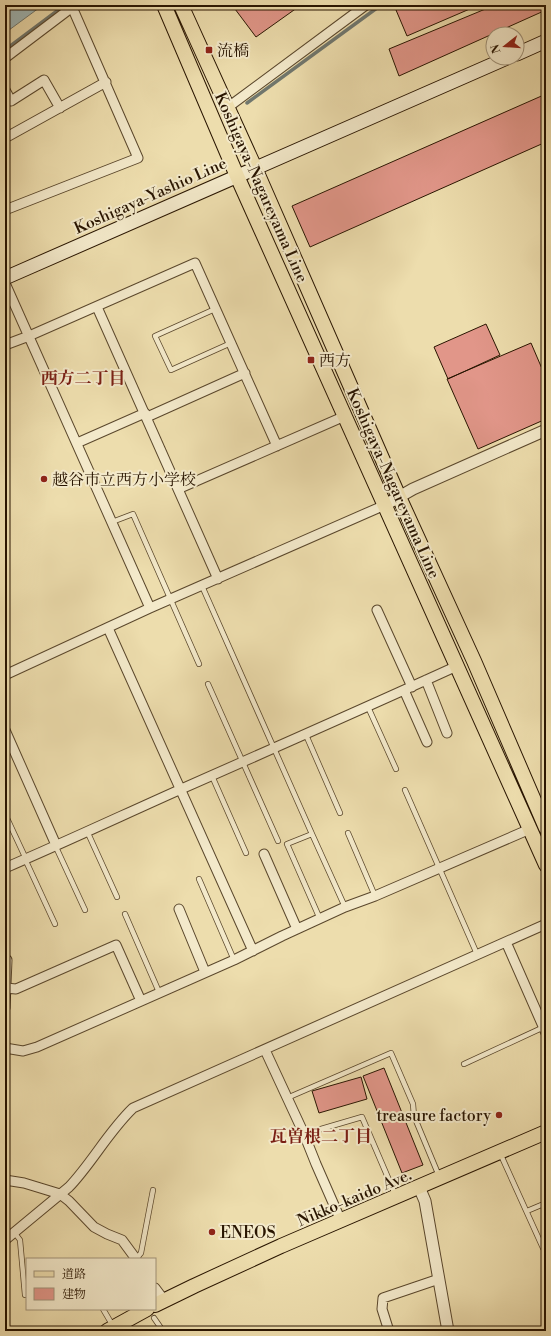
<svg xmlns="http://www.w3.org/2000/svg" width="551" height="1336" viewBox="0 0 551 1336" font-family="'Libre Bodoni','Noto Serif JP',serif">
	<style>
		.water { fill: #a0b8b7; stroke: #70776e }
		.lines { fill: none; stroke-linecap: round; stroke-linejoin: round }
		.stream { stroke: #70776e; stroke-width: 3.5 }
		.building { fill: #e19689; stroke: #291501 }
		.service-casing { stroke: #5a472c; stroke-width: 6 }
		.minor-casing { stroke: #5a472c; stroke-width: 11 }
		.tertiary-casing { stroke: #5a472c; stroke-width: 13 }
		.secondary-casing { stroke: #291501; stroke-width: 15 }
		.primary-casing { stroke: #291501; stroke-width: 16 }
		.service { stroke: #f3e9ca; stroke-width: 4.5 }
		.minor { stroke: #f3e9ca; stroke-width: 9 }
		.tertiary { stroke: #f3e9ca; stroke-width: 11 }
		.secondary { stroke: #f3e9ca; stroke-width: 13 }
		.primary { stroke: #edddad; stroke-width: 14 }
		.poi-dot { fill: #8f2418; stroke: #f3e9ca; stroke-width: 1.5 }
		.labels { text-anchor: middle; stroke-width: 4; stroke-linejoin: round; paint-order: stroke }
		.poi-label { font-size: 16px; fill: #291501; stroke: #f3e9ca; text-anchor: start }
		.street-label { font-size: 16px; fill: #291501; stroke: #f3e9ca }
		.neighbourhood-label { font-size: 17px; font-weight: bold; fill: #7a1f14; stroke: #f3e9ca }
	</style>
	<rect width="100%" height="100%" fill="#edddad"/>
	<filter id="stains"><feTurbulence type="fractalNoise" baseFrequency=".005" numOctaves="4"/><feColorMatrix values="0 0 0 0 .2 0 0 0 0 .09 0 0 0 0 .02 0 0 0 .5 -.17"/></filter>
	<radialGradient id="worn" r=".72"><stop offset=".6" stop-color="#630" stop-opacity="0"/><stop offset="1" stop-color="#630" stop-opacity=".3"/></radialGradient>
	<path class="water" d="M12,5H43L5,33V10Z"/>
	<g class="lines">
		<path class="stream" d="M5,50L65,5
			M247,103L381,5"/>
	</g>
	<path class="building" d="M232,5H301L256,37Z
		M408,5H479L407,36L396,10Z
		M495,5H546V10L399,76L389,49Z
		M546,94V142L310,247L292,206Z
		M486,324L500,355L448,379L434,347Z
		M531,343L546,378V419L478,449L447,379Z
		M384,1068L423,1165L402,1173L363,1076Z
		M361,1077L367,1099L319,1113L312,1091Z"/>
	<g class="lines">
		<defs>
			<path id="service" d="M215,309L155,336L171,370L231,343
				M112,522L133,514L199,664
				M202,586L312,834
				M208,684L278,841
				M368,707L396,769
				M306,735L340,813
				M212,776L246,853
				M405,790L477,954
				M5,814L26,859
				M87,831L117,897
				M348,833L375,896
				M55,845L85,910
				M25,859L55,924
				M199,879L234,960
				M125,914L159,992
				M320,919L287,844L312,834L345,907
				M464,1064L544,1027
				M287,1098L391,1053L413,1104L414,1116L439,1176
				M304,1134L362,1117L395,1194
				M500,1153L543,1248
				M527,1211L546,1203
				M14,1232L20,1240L25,1295H27
				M136,1259L141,1253L153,1190
				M103,1309L113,1326
				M154,1318L163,1331"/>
			<path id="minor" d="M5,58L75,5
				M5,90L11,101L44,80L60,108
				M227,108L366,5
				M5,138L106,82
				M5,210L138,158L72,7
				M5,283L150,608
				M97,307L218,579
				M5,345L29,336L195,263L277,446
				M147,417L245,373
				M77,443L145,413
				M178,489L345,416
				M377,610L412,687
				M108,628L253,951
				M5,675L150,608L385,505
				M426,680L447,733
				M404,690L427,742
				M5,730L56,845
				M264,854L297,929
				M5,868C63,843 121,816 179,790C272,749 365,708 457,666
				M179,909L205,972
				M506,942L546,1033
				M5,959L7,960L5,1008
				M6,988L16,989L116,945L141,1001
				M5,1048L23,1051L37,1047L234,960L282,936L345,907L375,896L530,829
				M265,1050L304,1134L316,1164L341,1221
				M5,1180L24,1183L60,1194L69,1201L94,1227L107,1234L122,1240L136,1259
				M5,1240L69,1187C92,1163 108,1132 133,1108L546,924
				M155,1288L164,1300
				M382,1331L388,1328L382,1309L383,1298L439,1279"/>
			<path id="tertiary" d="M385,505L413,489L546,430
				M419,1187L425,1201L448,1331"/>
			<path id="secondary" d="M517,54L546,41
				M5,278L507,58"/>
			<path id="primary" d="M164,5L237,176L546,865
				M181,5L255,168L399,497L474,661L546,828
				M155,1305L194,1286L281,1246L546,1132
				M107,1331L147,1309"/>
		</defs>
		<use href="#service" class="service-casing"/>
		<use href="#minor" class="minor-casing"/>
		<use href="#tertiary" class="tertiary-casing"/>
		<use href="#secondary" class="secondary-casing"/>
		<use href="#primary" class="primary-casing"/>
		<use href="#service" class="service"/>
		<use href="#minor" class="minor"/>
		<use href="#tertiary" class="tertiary"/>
		<use href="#secondary" class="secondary"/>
		<use href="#primary" class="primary"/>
	</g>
	<g class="poi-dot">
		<rect x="205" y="46" width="8" height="8" rx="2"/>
		<rect x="307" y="356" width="8" height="8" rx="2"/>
		<circle cx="44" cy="479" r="4"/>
		<circle cx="499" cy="1115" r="4"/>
		<circle cx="212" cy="1232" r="4"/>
	</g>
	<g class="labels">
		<g class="poi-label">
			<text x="217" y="56">流橋</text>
			<text x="319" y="366">西方</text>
			<text x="52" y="485">越谷市立西方小学校</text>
			<text x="491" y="1121" text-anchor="end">treasure factory</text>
			<text x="220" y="1238">ENEOS</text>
		</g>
		<g class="street-label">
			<text transform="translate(262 187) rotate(66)" y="6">Koshigaya-Nagareyama Line</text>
			<text transform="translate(150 195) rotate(-24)" y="6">Koshigaya-Yashio Line</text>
			<text transform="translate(394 483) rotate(66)" y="6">Koshigaya-Nagareyama Line</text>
			<text transform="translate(354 1197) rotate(-23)" y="6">Nikko-kaido Ave.</text>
		</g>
		<g class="neighbourhood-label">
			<text x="83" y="384">西方二丁目</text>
			<text x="321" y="1142">瓦曽根二丁目</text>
		</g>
	</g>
	<rect width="551" height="1336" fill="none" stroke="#edddad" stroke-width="20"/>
	<rect x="6" y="6" width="539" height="1324" fill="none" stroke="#291501" stroke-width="2"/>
	<rect x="10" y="10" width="531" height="1316" fill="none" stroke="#291501"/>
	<rect x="26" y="1258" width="130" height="52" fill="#f3e9ca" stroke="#a2947a"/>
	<rect x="34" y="1271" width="20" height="6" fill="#edddad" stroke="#a2947a"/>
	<text x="62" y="1278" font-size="12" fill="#291501">道路</text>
	<rect x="34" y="1288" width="20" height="12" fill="#e19689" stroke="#a2947a"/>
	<text x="62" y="1298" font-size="12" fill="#291501">建物</text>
	<g transform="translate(505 46) rotate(253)"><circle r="19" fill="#f3e9ca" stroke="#a2947a"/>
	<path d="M0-3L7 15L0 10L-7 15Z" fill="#8f2418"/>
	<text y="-6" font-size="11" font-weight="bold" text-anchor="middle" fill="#291501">N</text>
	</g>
	<rect width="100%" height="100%" filter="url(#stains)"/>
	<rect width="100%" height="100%" fill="url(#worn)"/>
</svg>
